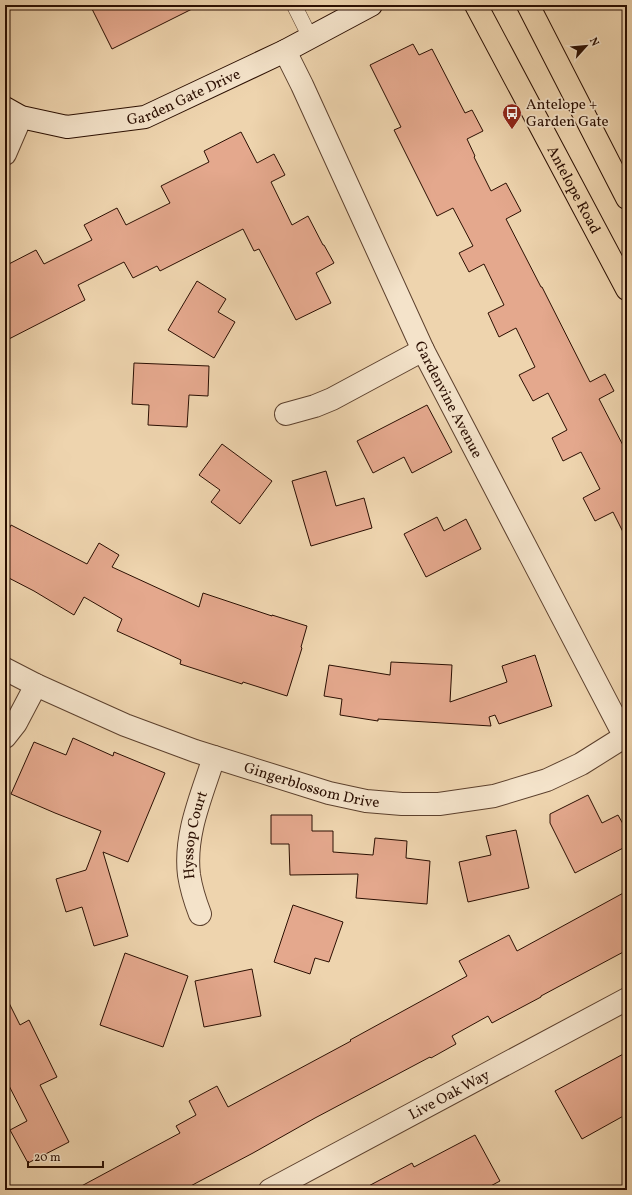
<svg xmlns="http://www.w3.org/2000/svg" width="632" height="1195" viewBox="0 0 632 1195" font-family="Vollkorn,serif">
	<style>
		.building { fill: #e4a88d; stroke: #2b0f02 }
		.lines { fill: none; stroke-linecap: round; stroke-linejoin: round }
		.lane-casing { stroke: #5c402d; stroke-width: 16 }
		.street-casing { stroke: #5c402d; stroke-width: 24 }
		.secondary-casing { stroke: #2b0f02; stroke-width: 24 }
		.primary-casing { stroke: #2b0f02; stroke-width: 24 }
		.lane { stroke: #f4e3ca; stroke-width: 15 }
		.street { stroke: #f4e3ca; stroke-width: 22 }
		.secondary { stroke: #f4e3ca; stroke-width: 22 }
		.primary { stroke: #eed4ae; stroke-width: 22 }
		.labels { text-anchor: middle; stroke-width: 3.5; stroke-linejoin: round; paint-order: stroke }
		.street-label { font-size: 15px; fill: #2b0f02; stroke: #f4e3ca }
		.poi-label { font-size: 15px; fill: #2b0f02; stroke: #f4e3ca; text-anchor: start }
	</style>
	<rect width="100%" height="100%" fill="#eed4ae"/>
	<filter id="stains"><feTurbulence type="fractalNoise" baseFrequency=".005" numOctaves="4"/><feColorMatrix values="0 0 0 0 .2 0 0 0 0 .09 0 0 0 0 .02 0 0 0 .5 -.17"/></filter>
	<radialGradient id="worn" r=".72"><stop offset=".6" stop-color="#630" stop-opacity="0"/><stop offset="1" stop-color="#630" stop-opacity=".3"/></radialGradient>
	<path class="building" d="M90,5H200L112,49Z
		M413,44L419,55L432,49L465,113L472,110L483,131L467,139L475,156L474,157L491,191L506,183L521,211L506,219L541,287H542L590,382L605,374L614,391L599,399L627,453V540L613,512L595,521L583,498L600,489L581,452L563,461L552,438L567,430L548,393L533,401L519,375L535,367L516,328L499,337L488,313L504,305L484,264L469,272L459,253L473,246L453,208L437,216L394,130L401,127L370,65Z
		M241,132L257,163L274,154L285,175L271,182L292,225L308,216L323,245H324L334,263L316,273L331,303L296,320L259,249L254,251L243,229L160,271L157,266L133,278L124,262L78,285L85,300L5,341V266L36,250L44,264L92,240L84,225L117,208L126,225L170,203L161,186L209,162L204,151Z
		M197,281L226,299L218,312L235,322L214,358L168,330Z
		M134,363L209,366L208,396L189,395L187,427L148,425L149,405L132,404Z
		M427,405L452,452L412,473L404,457L373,473L357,441Z
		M222,444L272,481L240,524L211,502L220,490L199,475Z
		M326,471L336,506L364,498L372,528L311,546L292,481Z
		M437,517L444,531L466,519L481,549L426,577L404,534Z
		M11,525L87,564L99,543L119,555L112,567L199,607L203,593L272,616V615L307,626L301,647L302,648L287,696L243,682L242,684L180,664L181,660L117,631L122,619L84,597L74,615L34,591L5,576V538Z
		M535,655L552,706L499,724L495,715L489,717L491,726L378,719V721L340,715L342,699L324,696L329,665L390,675L391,662L452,665L450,702L507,682L502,666Z
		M73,738L113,756L114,752L165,773L128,862L103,852L128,936L94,946L82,907L66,912L56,879L86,870L101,831L55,813L11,794L34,742L66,755Z
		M588,795L602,823L618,815L627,831V846L575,873L550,823V814Z
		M271,815H312V831H333V852L373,855L375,838L407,841L406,858L430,861L427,904L356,898L358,874L290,875L289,844H271Z
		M516,830L529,888L468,902L459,862L491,855L486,836Z
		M627,891V950L541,996V997L492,1023L488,1016L452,1036L456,1044L431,1058L430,1057L315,1118L253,1153L183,1190H74L180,1133L176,1126L196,1115L189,1101L217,1086L228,1107L351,1041L350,1040L467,976L459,961L509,935L517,951Z
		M293,905L343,922L329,962L315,958L310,974L274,962Z
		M125,953L188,976L163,1047L100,1025Z
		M252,969L261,1016L204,1027L195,981Z
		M5,995L20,1025L29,1020L57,1077L40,1085L69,1142L28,1163L10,1130L27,1121L5,1078Z
		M627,1052V1114L582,1139L555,1091Z
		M475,1135L500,1181L483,1190H361L412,1163L414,1167Z"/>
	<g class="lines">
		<defs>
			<path id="lane" d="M294,5L310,37"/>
			<g id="street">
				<path id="s1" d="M285,51L302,85L423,350L627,741"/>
				<path d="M5,154L21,117"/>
				<path d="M286,414L315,406L332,399L423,350"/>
				<path id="s2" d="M5,669L36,685L125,725L195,751L329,793L366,801L402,804H439L494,796L547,780L581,764L624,737"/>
				<path d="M5,737L16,723L36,685"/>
				<path id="s3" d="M200,914C195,901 191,888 189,875C184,834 202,795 214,757"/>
				<path id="s4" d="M270,1190L627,999"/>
			</g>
			<g id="secondary">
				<path id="s5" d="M5,108L21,117L67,127L145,117L285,51L371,5"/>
			</g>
			<g id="primary">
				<path id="s6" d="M476,5L627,289"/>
				<path d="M528,5L627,198"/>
			</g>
		</defs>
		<use href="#lane" class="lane-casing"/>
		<use href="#street" class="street-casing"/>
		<use href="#secondary" class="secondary-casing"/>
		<use href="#primary" class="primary-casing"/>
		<use href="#lane" class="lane"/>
		<use href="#street" class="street"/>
		<use href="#secondary" class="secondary"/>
		<use href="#primary" class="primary"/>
	</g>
	<defs>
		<symbol id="bus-pin" viewBox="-11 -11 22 30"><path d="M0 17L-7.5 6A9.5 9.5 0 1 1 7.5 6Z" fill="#8f2418" stroke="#f4e3ca"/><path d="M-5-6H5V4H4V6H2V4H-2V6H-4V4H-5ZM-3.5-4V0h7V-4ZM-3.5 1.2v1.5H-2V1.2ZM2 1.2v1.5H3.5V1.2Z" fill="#fff"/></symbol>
	</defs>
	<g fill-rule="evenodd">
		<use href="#bus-pin" x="501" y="102" width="22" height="30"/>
	</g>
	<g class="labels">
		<g class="street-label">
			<text dy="5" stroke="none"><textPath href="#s5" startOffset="187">Garden Gate Drive</textPath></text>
			<text dy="5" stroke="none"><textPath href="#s6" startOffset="209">Antelope Road</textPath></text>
			<text dy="5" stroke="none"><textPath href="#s1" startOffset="385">Gardenvine Avenue</textPath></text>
			<text dy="5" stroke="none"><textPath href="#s2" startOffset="329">Gingerblossom Drive</textPath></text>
			<text dy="5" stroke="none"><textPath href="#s3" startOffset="81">Hyssop Court</textPath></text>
			<text dy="5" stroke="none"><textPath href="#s4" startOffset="203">Live Oak Way</textPath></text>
		</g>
		<g class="poi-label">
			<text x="526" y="109">Antelope +<tspan x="526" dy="17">Garden Gate</tspan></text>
		</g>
	</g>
	<rect width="632" height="1195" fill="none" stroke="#eed4ae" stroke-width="20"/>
	<rect x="6" y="6" width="620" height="1183" fill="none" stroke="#2b0f02" stroke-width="2"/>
	<rect x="10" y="10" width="612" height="1175" fill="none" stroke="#2b0f02"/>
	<g transform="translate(586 46) rotate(63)" stroke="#f4e3ca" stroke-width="3" paint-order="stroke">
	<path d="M0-3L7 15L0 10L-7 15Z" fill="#2b0f02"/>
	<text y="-6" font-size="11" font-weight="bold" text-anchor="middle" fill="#2b0f02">N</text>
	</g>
	<path d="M28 1161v6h75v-6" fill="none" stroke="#2b0f02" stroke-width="2"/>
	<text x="34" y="1161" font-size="12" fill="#2b0f02" stroke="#f4e3ca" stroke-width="3" paint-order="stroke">20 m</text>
	<rect width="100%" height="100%" filter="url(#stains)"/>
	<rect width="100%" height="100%" fill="url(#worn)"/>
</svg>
